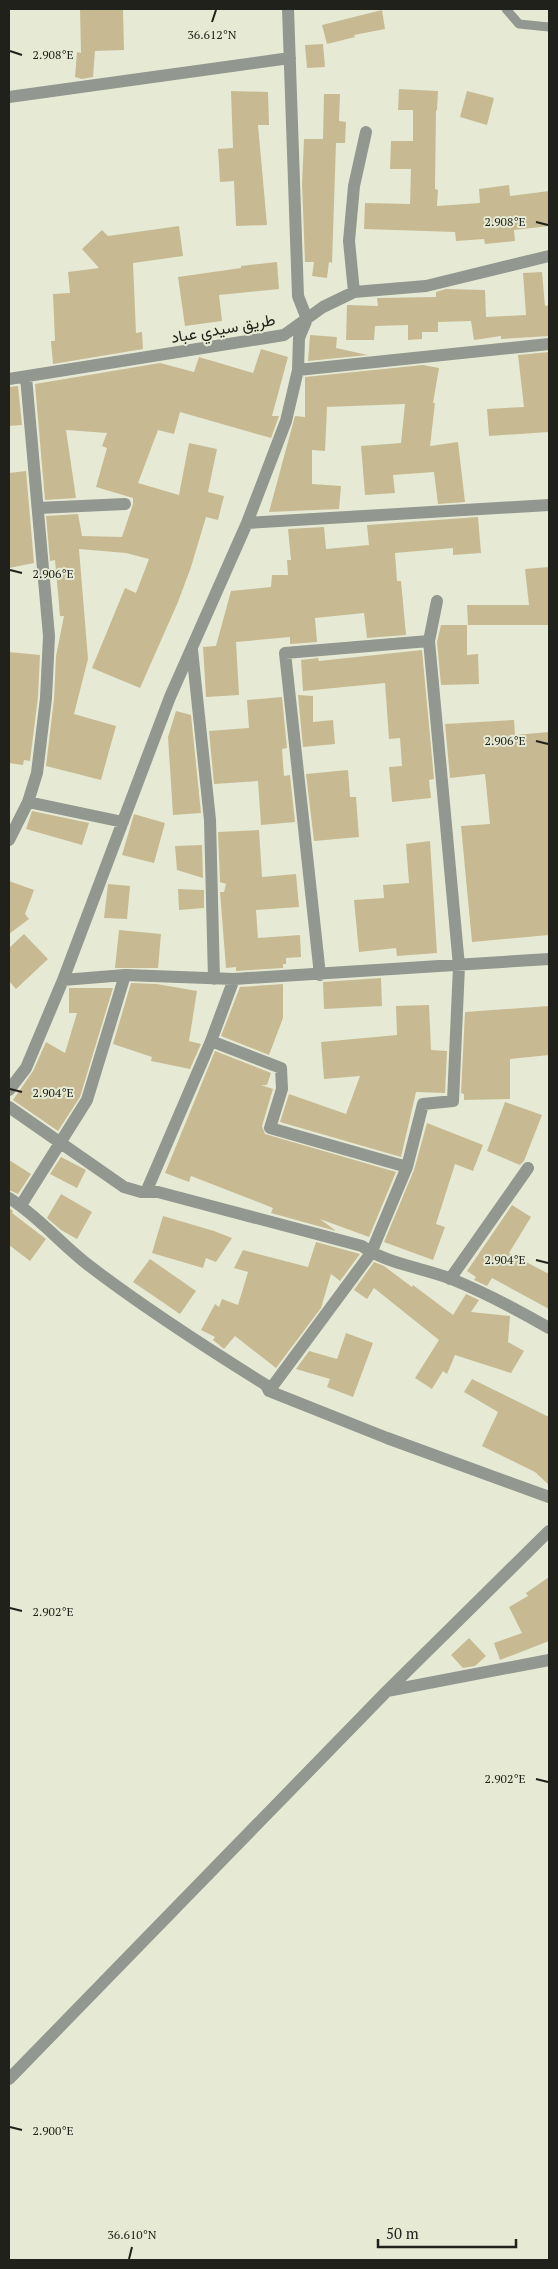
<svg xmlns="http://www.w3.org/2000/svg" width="558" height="2269" viewBox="0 0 558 2269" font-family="'PT Serif',Vazirmatn,serif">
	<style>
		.building { fill: #c7ba92 }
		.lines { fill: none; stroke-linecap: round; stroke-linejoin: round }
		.lane { stroke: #92978f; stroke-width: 9 }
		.street { stroke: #92978f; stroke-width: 12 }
		.ticks { fill: none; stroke: #20211a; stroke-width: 2 }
		.labels { text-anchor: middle; stroke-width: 4; stroke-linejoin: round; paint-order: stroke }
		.street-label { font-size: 16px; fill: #20211a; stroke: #e6ead4 }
		.ticks-label { font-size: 12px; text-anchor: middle; fill: #20211a; stroke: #e6ead4; stroke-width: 4; stroke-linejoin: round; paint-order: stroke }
	</style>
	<rect width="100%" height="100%" fill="#e6ead4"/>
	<path class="building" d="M80,9H123L124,50L95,51L93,77L82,79L75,77L77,52L81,53Z
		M382,10L385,29L354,35L355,37L327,44L322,25Z
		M323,44L325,67L307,68L305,45Z
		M399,89L438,91L437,111L436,110L435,189L438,190L437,206L480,203L479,189L509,185L510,196L549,191V226L514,230L515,241L485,244L484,239L456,241L455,232L364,229L365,203L410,204L411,169H390L391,141H413V110H398Z
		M231,91L268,92L269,125H258L267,225L236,226L234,181L220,182L218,149L233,148Z
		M467,91L494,98L487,125L460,117Z
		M324,94H340L339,121L346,122L345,143H336L332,263L329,262L327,278L312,276L314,262H305L302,184L304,139H323Z
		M179,226L183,256L133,263L136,333L142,332L143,349L53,364L51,341H55L53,294L70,293L68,272L99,268L82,249L102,230L108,236Z
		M277,262L279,289L219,295L222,321L185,326L178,277L241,268V266Z
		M542,272L545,306L549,305V336L501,339V336L474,340L471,321L438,322V332H422V339L408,340V325L375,326L374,340H346L347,305L378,306L377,298L436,297V292L446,289L485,290L486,317L526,315L523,273Z
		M310,335L337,337L336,348L368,355L308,361Z
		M261,349L288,357L272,416H279L271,438L180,412L174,434L158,430L138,483L179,495L189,443L217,449L208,492L224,496L218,520L206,517L191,567L178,602L140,688L92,668L125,588L136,593L149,559L126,553L79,549L88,659L74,714L116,726L101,780L46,766L54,699L56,656L64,616H60L55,560L50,561L46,516L78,514L82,536L122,537L133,504V498L96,487L107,448L102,446L107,433L66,430L76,498L45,500L35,384L160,363L194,372L199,357L253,373Z
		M549,352V432L489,436L487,409L524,407L518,355Z
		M423,365L439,368L433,403H435L430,446L458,442L465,502L438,504L434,472L393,475L395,493L365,495L361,446L401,443L405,404L327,407L325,451L312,450V484L341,486L339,509L269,512L295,416L305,417V377Z
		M18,386L22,425L9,426V387Z
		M26,471L34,563L9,568V473Z
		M478,517L481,553L453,555V548L395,553L397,581H401L406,635L367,638L364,613L315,618L317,642L290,644V637L236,642L239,695L206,697L203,647L216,646L231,591L271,587L272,575H288L287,560H291L288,529L324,527L326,549L369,545L367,525Z
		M549,567V625H468L467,605H529L525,569Z
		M441,625H467V655L478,654L479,684L441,685L437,642Z
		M422,650L434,779L429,780L431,798L392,802L389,767L402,766L400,738L389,739L385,683L303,691L301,660L318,658L319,661Z
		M9,652L40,655L38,697L30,761L24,760L23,765L9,763Z
		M298,695L313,696V722L333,720L335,744L303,747Z
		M282,697L287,748L282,749L284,776L290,775L295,822L261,825L258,781L214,784L209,731L249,728L247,700Z
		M176,711L191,715L201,813L173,815L168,737Z
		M514,720L515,735L549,732V935L472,942L461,826L490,824L485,774L450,778L445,724Z
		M348,770L350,797H356L359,837L314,841L306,774Z
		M32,811L89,823L82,845L26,829Z
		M134,814L165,823L154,863L122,855Z
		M259,830L262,877L296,874L299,907L256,910L258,938L300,935L301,957L286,958V964H283V968L236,971V967L226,968L220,892H224L226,884L220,882L218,832Z
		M430,841L437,953L397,956L396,948L359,952L354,900L384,898L383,885L409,883L406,844Z
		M202,845L203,878L177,870L175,846Z
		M9,881L34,890L25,914L29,919L9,934Z
		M108,884L130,886L127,919L104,918Z
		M178,889L204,890V908L179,910Z
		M119,930L161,934L158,968H115Z
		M24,934L48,959L16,989L9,981V948Z
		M381,978L382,1006L324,1009L323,982Z
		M131,983L157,984L197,991L189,1041L201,1044L190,1069L151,1061L152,1057L113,1044Z
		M283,984V1018L269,1055L221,1036L240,987Z
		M69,988H113L80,1097L58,1131L13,1100L33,1071L46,1042L65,1053L77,1013H69Z
		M429,1005L431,1050L447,1051L445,1093L416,1092L401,1157L280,1122L289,1094L346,1114L360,1076L324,1079L321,1042L397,1035L396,1006Z
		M549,1006V1055L510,1059V1099L464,1100V1094L461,1093L465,1012Z
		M215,1051L271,1073L267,1085H261L273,1089L262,1126L265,1134L396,1172L369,1237L320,1219L336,1231L271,1213L273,1208L191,1176L189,1182L165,1173Z
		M505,1102L542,1115L524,1161L520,1165L487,1151Z
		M427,1123L483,1145L473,1171L455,1164L436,1224L445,1227L433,1260L384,1242L414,1170Z
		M61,1157L86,1170L77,1188L50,1174Z
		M9,1160L31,1174L18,1194L9,1190Z
		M61,1194L92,1212L77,1239L61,1230L47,1218Z
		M512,1205L531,1217L509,1253L549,1274V1309L492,1278L487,1286L474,1280L476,1277L467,1271Z
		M9,1208L13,1211L12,1213L46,1239L30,1261L9,1245Z
		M163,1216L214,1231L232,1238L216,1262L206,1258L203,1268L152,1253Z
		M316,1242L360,1254L340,1281L331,1274L321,1308L276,1368L235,1336L224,1349L213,1340L215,1337L201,1330L215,1304L219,1307L222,1299L238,1305L248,1272L234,1268L243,1250L308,1267Z
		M150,1259L196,1291L180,1314L133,1282Z
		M374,1262L384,1266L412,1287L413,1285L453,1315L466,1294L479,1300L471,1312L510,1316L508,1342L524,1351L511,1373L455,1355L447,1374L443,1371L432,1389L415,1378L439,1340L374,1288L367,1299L354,1290Z
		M346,1333L373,1343L353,1397L327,1387L330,1379L296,1369L309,1351L337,1359Z
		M472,1379L549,1417V1485L535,1472L482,1446L498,1412L464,1392Z
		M549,1577V1641L500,1660L494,1643L522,1633L509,1607L528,1596L526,1593Z
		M469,1638L486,1656L475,1666L463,1668L451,1655Z"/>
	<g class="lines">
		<path class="lane" d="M506,9L519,24L549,27"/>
		<path class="street" d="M9,97L290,58
			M354,292L349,241L354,186L366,132
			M298,370L549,344
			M9,379L284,335L323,307L354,292L426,286L549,256
			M38,508L125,504
			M247,523L549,505
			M192,650L210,820L214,979
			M28,802L123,822
			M9,840L28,802L37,773L46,698L49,636L26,377
			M320,975L285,653L429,641
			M63,980L125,975L234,979L549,959
			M211,1041L281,1068L282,1089L270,1128L407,1167
			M9,1090L26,1068L63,980L170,697L247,523L286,421L298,370L299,338L307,319L298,296L288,9
			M9,1107L124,1187L141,1192H158L362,1246C383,1262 422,1268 449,1278C484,1292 516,1309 549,1328
			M146,1192L211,1041L234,979
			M9,1198C38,1216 60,1243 87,1264C144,1308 205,1347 266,1385L269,1391L387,1438L549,1497
			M21,1205L87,1100L125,975
			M450,1279L528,1168
			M269,1391L371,1253L407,1167L423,1104L453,1101L459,966L429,641L437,601
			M549,1531L387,1691L549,1660
			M9,2079L387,1691"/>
	</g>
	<path class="ticks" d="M212,22L216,10M10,51L22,55M536,222L548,225M10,570L22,573M536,741L548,744M10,1089L22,1092M536,1260L548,1263M10,1608L22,1611M536,1779L548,1782M10,2127L22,2130M129,2259L132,2247"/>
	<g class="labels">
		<g class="street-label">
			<text transform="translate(223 328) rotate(-10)" y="6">طريق سيدي عباد</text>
		</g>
	</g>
	<g class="ticks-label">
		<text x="212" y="39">36.612°N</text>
		<text x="53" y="59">2.908°E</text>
		<text x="505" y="226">2.908°E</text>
		<text x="53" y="578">2.906°E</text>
		<text x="505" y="745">2.906°E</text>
		<text x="53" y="1097">2.904°E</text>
		<text x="505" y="1264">2.904°E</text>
		<text x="53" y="1616">2.902°E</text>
		<text x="505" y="1783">2.902°E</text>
		<text x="53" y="2135">2.900°E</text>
		<text x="132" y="2239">36.610°N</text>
	</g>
	<rect width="558" height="2269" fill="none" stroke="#20211a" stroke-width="20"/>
	<path d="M378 2239v8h138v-8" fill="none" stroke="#20211a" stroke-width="2.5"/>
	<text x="386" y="2239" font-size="15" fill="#20211a" stroke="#e6ead4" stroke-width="4" paint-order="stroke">50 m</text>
</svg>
